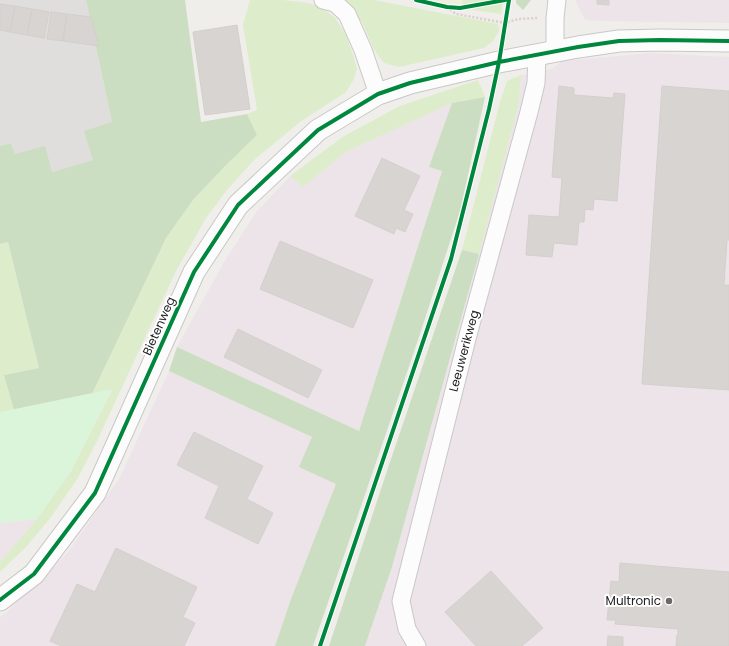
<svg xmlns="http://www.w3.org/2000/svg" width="729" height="646" viewBox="0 0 729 646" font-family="Poppins,sans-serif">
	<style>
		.residential { fill: #dfdedc }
		.industrial { fill: #ede4e9 }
		.farmland { fill: #efefdf }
		.grass { fill: #ddeccb }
		.forest { fill: #cbdec1 }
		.park { fill: #daf5da }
		.building { fill: #d7d4d2; stroke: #d3d0cc }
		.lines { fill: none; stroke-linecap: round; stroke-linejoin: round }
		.minor-casing { stroke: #c9c8c7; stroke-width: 19 }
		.tertiary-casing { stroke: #c9c8c7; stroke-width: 23 }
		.path { stroke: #dccecd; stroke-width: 2.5; stroke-dasharray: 2 2; stroke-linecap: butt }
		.minor { stroke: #fdfcfc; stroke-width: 17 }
		.tertiary { stroke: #fdfcfc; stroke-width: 21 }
		.cycleway-casing { stroke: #fff; stroke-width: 6 }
		.cycleway { stroke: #00873e; stroke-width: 4 }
		.poi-dot { fill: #6a6968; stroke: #fff; stroke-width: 1.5 }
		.labels { text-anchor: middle; stroke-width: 4; stroke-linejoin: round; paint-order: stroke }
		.street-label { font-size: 12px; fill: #222; stroke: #fff }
		.poi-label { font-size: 12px; fill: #222; stroke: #fff; text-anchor: end }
	</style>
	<rect width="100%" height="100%" fill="#f0eeeb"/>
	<path class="residential" d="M0,0H86L112,122L93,160L52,172L15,154L11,143L0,146Z"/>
	<path class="industrial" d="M575,0H729V23L665,22L603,21L585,20Z
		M649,53L729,57V646H365L392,567L460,324L519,103L521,75L551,69L563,61Z
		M452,103L429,167L442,170L359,431L177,347L224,262L257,211L290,176L303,187L346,152Z
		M169,371L312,437L337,484L291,599L275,646H0V617L7,612L68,552L119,479Z
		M37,519L1,561L0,562V523Z"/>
	<path class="farmland" d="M421,0H463L461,8Z"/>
	<path class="grass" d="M250,0H283L308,3L322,8L335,18L346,35L353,55L357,69L354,79L346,92L300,122L254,160L227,190L206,218L176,271L98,439L78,478L51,517L26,547L0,572V562L37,519L71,471L112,390L92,394L166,238L193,200L225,166L257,135L247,114L257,110L243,25Z
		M343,0H374L498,24L499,31L493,41L484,48L399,67L384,63L374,50L362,22Z
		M463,0H503L501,14L461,8Z
		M521,75L519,103L479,254L462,250L500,102L507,81Z
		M478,80L485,97L452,103L346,152L303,187L290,176L344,136L400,106Z
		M8,242L39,368L4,375L14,410L0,412V244Z"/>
	<path class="forest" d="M86,0H185L201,122L247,114L257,135L225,166L193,200L166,238L92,394L14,410L4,375L39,368L8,242L0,244V146L11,143L15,154L45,146L52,172L93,160L84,131L112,122Z
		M516,0H531L523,10L516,3Z
		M485,97L460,211L417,343L313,646H275L291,599L336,484L299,467L312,437L169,371L177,347L359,431L442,171L429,167L452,103Z
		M462,250L479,254L392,567L365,646H329L390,462Z"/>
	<path class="park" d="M112,389L71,471L37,519L0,523V412Z"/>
	<path class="building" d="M597,0H609V5L597,4Z
		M0,4L15,6L10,32L0,30Z
		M15,6L32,9L27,35L10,32Z
		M32,9L49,12L44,38L27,35Z
		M51,12L67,14L63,41L47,39Z
		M67,14L91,17L99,46L63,41Z
		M237,25L250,109L205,115L193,32Z
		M559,86L574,88V95L613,98L614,93L625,94L617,201L594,199L593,210L585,209L584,222H579L577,245L554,243L552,257L526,255L529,215L559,217L562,178L552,177Z
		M662,86L729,91V240H727L724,285H729V390L642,384Z
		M382,158L420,176L404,210L413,214L405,232L396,228L394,234L355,216Z
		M280,241L373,280L353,328L260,289Z
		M238,329L322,370L308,398L224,357Z
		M194,432L263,466L247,499L273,513L258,544L205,518L219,486L177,465Z
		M116,548L197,587L183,617L195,623L184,646H61L50,641L77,584L95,592Z
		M620,563L729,572V646H676L677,635H678V629L615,624L616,620H607L611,581L619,582Z
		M491,571L543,628L522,646H476L445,612Z
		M608,636L623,637V646H607Z"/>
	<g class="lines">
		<defs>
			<path id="minor" d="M323,0L335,3L347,14L363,50L378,94
				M555,51V18L557,0
				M417,646L407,629L401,601L468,335L529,112L536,83L537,55"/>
			<path id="tertiary" d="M0,600L34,574L95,493L194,272L238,205L318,130L378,94L410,83L499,62L578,47L619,41L660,40L729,41"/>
		</defs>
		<use href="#minor" class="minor-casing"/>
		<use href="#tertiary" class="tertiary-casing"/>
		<path class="path" d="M447,7L456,14L505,23L518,19L537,18"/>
		<use href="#minor" class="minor"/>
		<use href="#tertiary" class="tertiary"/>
		<defs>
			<path id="cycleway" d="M416,0L447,7L460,8L505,0
				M0,600L34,574L95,493L194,272L238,205L318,130L378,94L410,83L499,62L578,47L619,41L660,40L729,41
				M320,646L451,259L489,109L499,62L509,0"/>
		</defs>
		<use href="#cycleway" class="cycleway-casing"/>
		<use href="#cycleway" class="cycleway"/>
	</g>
	<circle class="poi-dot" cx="669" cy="601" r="4"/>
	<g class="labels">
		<g class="street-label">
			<text transform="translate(159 326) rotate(-66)" y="4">Bietenweg</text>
			<text transform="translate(464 351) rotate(-75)" y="4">Leeuwerikweg</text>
		</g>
		<g class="poi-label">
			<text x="661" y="605">Multronic</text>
		</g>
	</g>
</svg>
